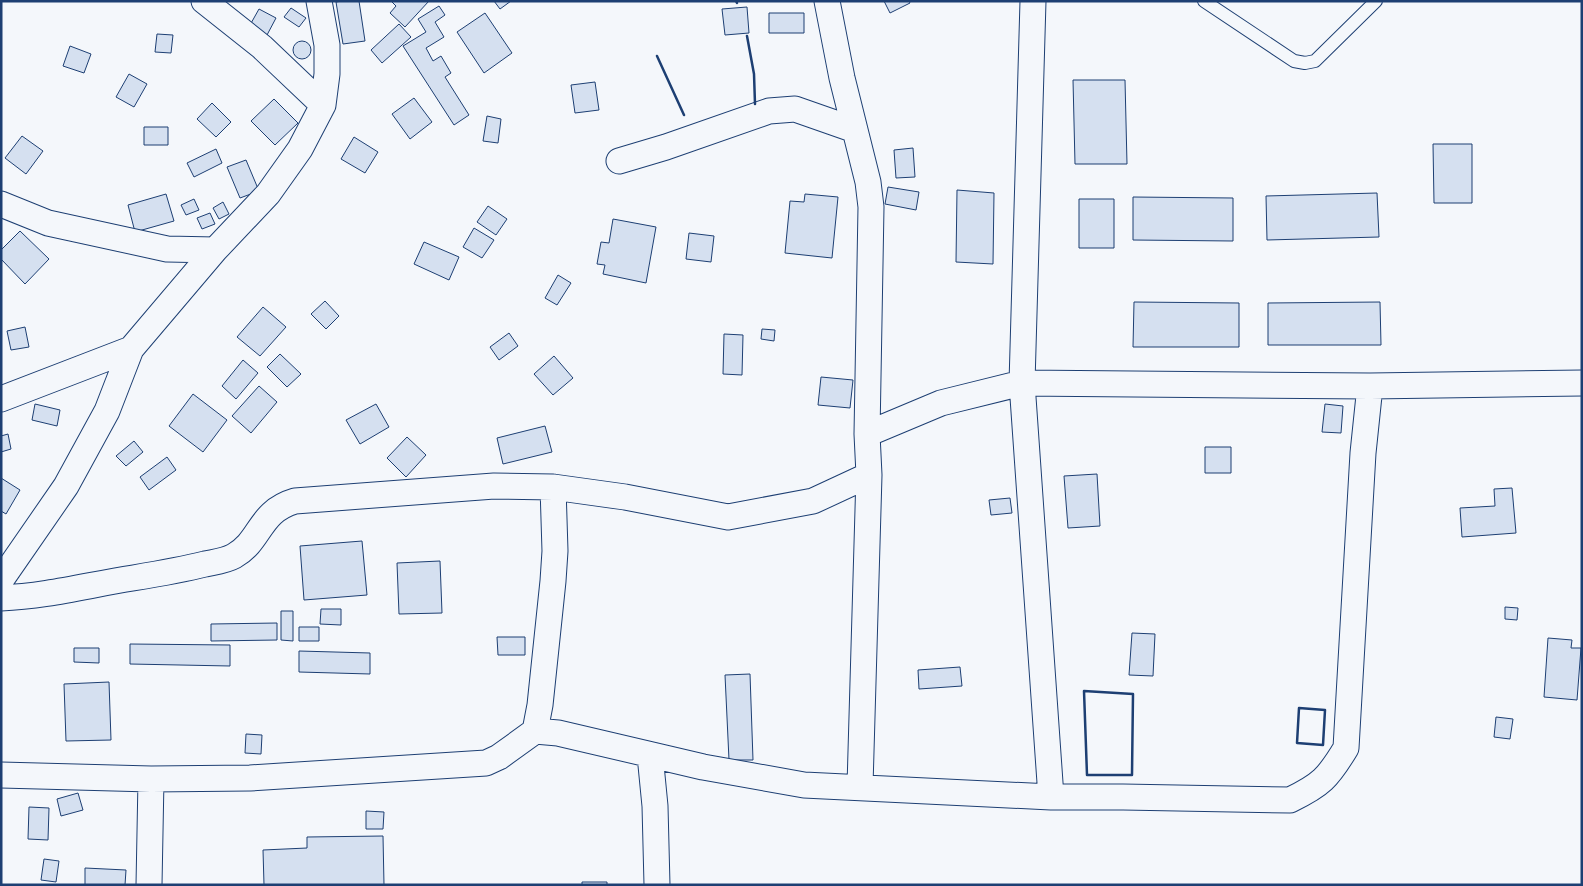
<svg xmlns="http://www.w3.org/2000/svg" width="1583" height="886" viewBox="0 0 1583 886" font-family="'Roboto Serif',serif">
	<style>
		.building { fill: #d5e0f0; stroke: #1d3f73 }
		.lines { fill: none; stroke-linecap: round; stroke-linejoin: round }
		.service-casing { stroke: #1d3f73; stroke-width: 14 }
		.minor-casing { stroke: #1d3f73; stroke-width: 27 }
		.service { stroke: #f4f7fb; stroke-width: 12 }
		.minor { stroke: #f4f7fb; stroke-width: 25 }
		.wall { stroke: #1d3f73; stroke-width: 2.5 }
	</style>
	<rect width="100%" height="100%" fill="#f4f7fb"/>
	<path class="building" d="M342,1H359L365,41L343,44L336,2Z
		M391,1H429L405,27L390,13L396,6Z
		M494,1H511L500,9Z
		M884,1H909L910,3L890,13Z
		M439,6L445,15L435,22L444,37L426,48L433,61L441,56L451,73L445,77L469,115L454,125L403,46L426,32L418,19Z
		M747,7L749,33L725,35L722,9Z
		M291,8L306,18L299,27L284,17Z
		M259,9L276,18L267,35L250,25Z
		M485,13L512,53L484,73L457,32Z
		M769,13H804V33H769Z
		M399,24L411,37L382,63L371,50Z
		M157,34L173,35L171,53L155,52Z
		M293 50a9 9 0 1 1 18 0a9 9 0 1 1-18 0Z
		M70,46L91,54L84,73L63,66Z
		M129,74L147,84L134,107L116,97Z
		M1073,80H1125L1127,164H1075Z
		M595,82L599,110L575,113L571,85Z
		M414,98L432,122L410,139L392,114Z
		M274,99L298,123L275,145L251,121Z
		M212,103L231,122L216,137L197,119Z
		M487,116L501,119L498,143L483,141Z
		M144,127H168V145H144Z
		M22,136L43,151L26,174L5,158Z
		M354,137L378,152L365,173L341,159Z
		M1433,144H1472V203H1434Z
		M913,148L915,177L896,178L894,150Z
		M216,149L222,163L194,177L187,163Z
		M246,160L259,191L240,198L227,167Z
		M888,187L919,192L916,210L885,204Z
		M957,190L994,193L993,264L956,262Z
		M1377,193L1379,237L1267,240L1266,196Z
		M166,194L174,221L135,232L128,205Z
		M805,194L838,197L832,258L785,253L790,201L804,202Z
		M1133,197L1233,198V241L1133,240Z
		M194,199L199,210L186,215L181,205Z
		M1079,199H1114V248H1079Z
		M223,202L229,214L219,219L213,208Z
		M488,206L507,219L496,235L477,222Z
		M210,213L215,224L202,229L197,218Z
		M613,219L656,227L646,283L603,274L605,265L597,264L601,242L609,243Z
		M474,228L494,240L482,258L463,247Z
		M20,231L49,259L25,284L1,259V250Z
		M689,233L714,236L711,262L686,259Z
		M424,242L459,257L449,280L414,264Z
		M558,275L571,283L557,305L545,298Z
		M325,301L339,316L326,329L311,314Z
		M1134,302L1239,303V347H1133Z
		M1380,302L1381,345H1268V303Z
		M263,307L286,327L260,356L237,337Z
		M25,327L29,347L11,350L7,331Z
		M762,329L775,330L774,341L761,339Z
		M509,333L518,346L499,360L490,347Z
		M724,334L743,335L742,375L723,374Z
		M280,354L301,374L287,387L267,367Z
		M554,356L573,378L553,395L534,374Z
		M243,360L258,373L236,399L222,386Z
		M821,377L853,380L850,408L818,405Z
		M259,386L277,402L251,433L232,416Z
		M193,394L227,420L203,452L169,426Z
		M35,404L60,410L57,426L32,420Z
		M376,404L389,427L360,444L346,420Z
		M1325,404L1343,406L1341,433L1322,432Z
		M545,426L552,452L503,464L497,438Z
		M8,434L11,449L1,452V436Z
		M407,437L426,455L406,477L387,458Z
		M134,441L143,452L126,466L116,456Z
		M1205,447H1231V473H1205Z
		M167,457L176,470L149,490L140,477Z
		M1097,474L1100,526L1068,528L1064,476Z
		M1,478L20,490L6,514L1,511Z
		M1512,488L1516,533L1462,537L1460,508L1495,506L1494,489Z
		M1010,498L1012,513L991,515L989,500Z
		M362,541L367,595L304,600L300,546Z
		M440,561L442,613L399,614L397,563Z
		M1505,607L1518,608L1517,620L1505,619Z
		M321,609H341V625L320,624Z
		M281,611H293V641L281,640Z
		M277,623V640L211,641V624Z
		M299,627H319V641H299Z
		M1132,633L1155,634L1153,676L1129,675Z
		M497,637H525V655H498Z
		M1548,638L1572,640L1571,648H1581L1577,700L1544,697Z
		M130,644L230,645V666L130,664Z
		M74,648H99V663L74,662Z
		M299,651L370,653V674L299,672Z
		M960,667L962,686L919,689L918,670Z
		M750,674L753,760H729L725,675Z
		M109,682L111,740L66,741L64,684Z
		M1496,717L1513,719L1510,739L1494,737Z
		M246,734L262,735L261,754L245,753Z
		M78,793L83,810L61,816L57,799Z
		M29,807L49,808L48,840L28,839Z
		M366,811L384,812L383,829H366Z
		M383,836L384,885H264L263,850L307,848V837Z
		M44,859L59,861L56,882L41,880Z
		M85,868L126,870L125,885H85Z
		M582,882H607V885H582Z"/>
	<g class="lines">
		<defs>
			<path id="service" d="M1204,1L1294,61L1305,63L1315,61L1376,1"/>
			<path id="minor" d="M204,1L262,47L323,105
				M827,1L842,78L868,182L871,207L867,434L869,475L860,786
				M1033,1L1022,383L1051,797
				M619,161L666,147L769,111L795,109L855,130
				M1,204L48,223L167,249L215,250
				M1,399L131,349
				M867,434L941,403L1022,383L1370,386L1582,383
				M1,580L66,486L107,411L131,349L215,250L268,194L300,149L323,105L327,74V45L319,1
				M1,598C48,596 88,585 133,578C157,574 181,570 205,564C214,562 225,561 234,556C262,540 258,512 295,501L494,486L553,487L625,497L728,517L813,501L869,475
				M535,731L540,705L553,581L555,551L553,487
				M650,755L655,806L657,885
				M1,775L151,779L250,778L486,763L499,757L535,731L558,733L703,767L804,785L1051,797H1123L1290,800C1321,785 1328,778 1346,748L1363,453L1370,386
				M149,885L151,779"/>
		</defs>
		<use href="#service" class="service-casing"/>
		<use href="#minor" class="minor-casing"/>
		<use href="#service" class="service"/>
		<use href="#minor" class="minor"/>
		<path class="wall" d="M736,1L737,3
			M747,36L754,74L755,104
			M657,56L684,115
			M1084,691L1133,694L1132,775H1087Z
			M1299,708L1325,710L1323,745L1297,743Z"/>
	</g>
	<rect width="1583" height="886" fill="none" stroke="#1d3f73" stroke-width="5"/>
</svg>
